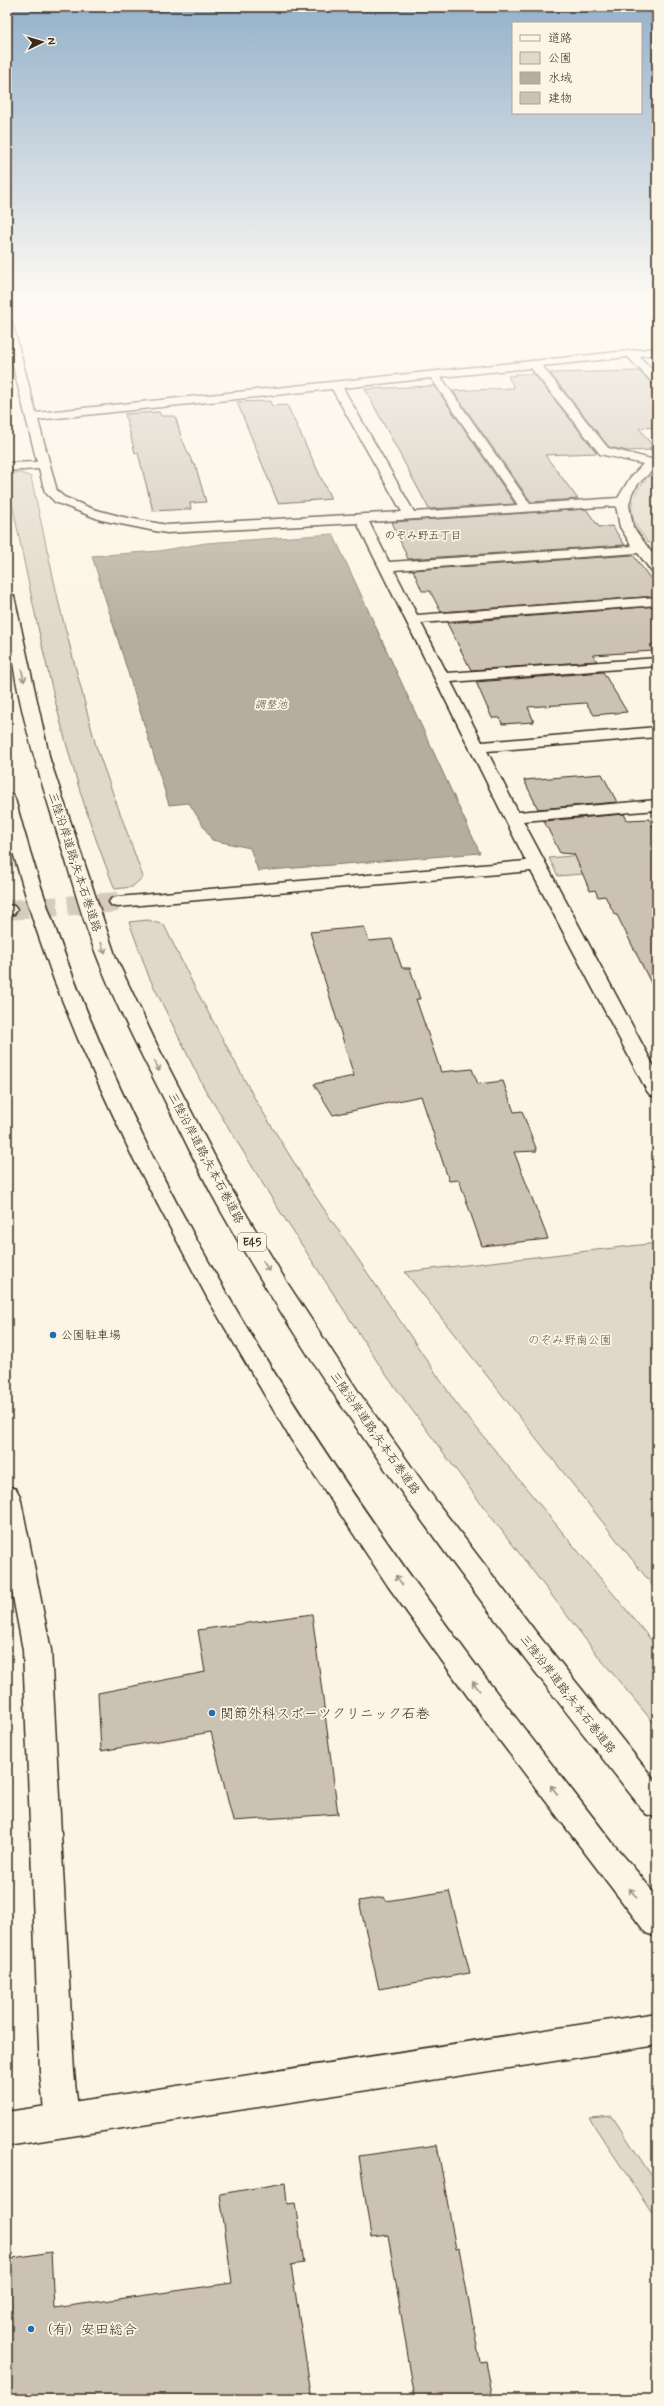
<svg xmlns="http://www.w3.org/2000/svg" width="664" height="2406" viewBox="0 0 664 2406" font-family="Mynerve,'Klee One',sans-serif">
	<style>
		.green { fill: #e0d8c8; stroke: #8e8173 }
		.water { fill: #b7ad9e; stroke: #85796b }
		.building { fill: #ccc2b3; stroke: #3b2a1e }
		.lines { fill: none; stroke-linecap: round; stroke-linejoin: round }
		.street-tunnel { stroke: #d5ccbd; stroke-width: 20; stroke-dasharray: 20 10; stroke-linecap: butt }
		.street-casing { stroke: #3b2a1e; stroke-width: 3 }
		.secondary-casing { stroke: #3b2a1e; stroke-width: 3 }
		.highway-casing { stroke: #3b2a1e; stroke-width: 3 }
		.street { fill: #fcf5e5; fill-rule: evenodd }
		.secondary { fill: #fcf5e5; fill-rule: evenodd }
		.highway { fill: #fcf5e5; fill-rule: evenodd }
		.oneway { stroke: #9c9082 }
		.poi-dot { fill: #1f6fb2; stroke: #fcf5e5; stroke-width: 1.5 }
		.labels { text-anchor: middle; stroke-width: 3.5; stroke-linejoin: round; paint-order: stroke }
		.far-neighbourhood-label { font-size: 11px; fill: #3b2a1e; stroke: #fcf5e5 }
		.far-water-label { font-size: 11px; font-style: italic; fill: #605144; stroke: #fcf5e5 }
		.shield { fill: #fcf5e5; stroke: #75675a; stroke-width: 1 }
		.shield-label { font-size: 11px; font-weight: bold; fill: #3b2a1e }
		.street-label { font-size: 12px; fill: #3b2a1e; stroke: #fcf5e5 }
		.poi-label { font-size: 12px; fill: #3b2a1e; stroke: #fcf5e5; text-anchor: start }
		.park-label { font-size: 12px; fill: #645648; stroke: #fcf5e5 }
		.near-poi-label { font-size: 14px; fill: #3b2a1e; stroke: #fcf5e5; text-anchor: start }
	</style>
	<rect width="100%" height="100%" fill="#fcf5e5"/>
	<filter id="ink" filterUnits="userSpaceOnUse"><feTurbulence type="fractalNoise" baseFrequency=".025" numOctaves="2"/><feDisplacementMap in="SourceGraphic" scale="8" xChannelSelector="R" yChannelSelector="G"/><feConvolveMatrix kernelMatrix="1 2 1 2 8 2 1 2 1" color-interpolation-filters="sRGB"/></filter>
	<g filter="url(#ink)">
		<path class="green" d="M657,470V542L648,543C644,535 635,527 633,518C627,499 643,480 657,470Z
			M21,473L31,477L60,608L96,746L143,877L132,887L115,889C61,758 36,617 7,479V475Z
			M657,848V868L558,876L549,858Z
			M148,920L164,925L194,986L255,1099L309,1187L456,1403L657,1647V1727L599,1657L479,1501L384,1372L274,1202L203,1086L149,977L129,922Z
			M657,1243V1591L405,1272Z
			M612,2116L657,2184V2220L589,2118Z"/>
		<path class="water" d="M333,534L480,853L258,871L250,848L212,840L189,803L169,805L92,556L159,551L206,543Z"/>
		<path class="building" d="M639,371L652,384L657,385V427L639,428L654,448H649L652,450L628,451L609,447L550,373Z
			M514,374H534L597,453L545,455L578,499L531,502L453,391L514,388L508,376H515Z
			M433,386L439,392L515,504L429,509L365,389Z
			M270,401L272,406L287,405L331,499L278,503L237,402Z
			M159,412L161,416H175L182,439L193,464H195L206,502L190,503L191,509L153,511L138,453H135L125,414Z
			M586,509L599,527L612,526L625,545L408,559L392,522Z
			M633,555L650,578H657V596L441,612L430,591H422L413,570Z
			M657,606V645H650L653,651L593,655L597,661L471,670L447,623Z
			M603,672L627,712L594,715L586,703L528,707L534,722L502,724L500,718H492L476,682Z
			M602,774L617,802L538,809L524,780Z
			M624,814L627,820L649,819L657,833V995L617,915H615L605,896L598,897L595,890L590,891L574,854L560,853L544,821Z
			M364,927L369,941L392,939L402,968H410L420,999H416L441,1072L472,1069L478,1084L503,1081L514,1112L522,1111L537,1151L514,1152L548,1239L482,1246L459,1180L449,1181L421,1096L333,1115L314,1084L354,1076L310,932Z
			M312,1614L338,1814L233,1821L211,1732L101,1751L98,1693L205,1672L198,1630Z
			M449,1891L470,1973L379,1989L359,1901L384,1897L386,1901Z
			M437,2145L456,2249L459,2248L480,2362L486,2361L493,2399H415L388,2235L371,2237L359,2156Z
			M285,2183L287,2204L295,2203L304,2263L291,2265L312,2399H7V2259L51,2252L54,2308L232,2283L220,2194Z"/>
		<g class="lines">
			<path class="street-tunnel" d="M8,910L118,902"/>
			<defs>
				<path id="street" d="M7,319L12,322L36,413L657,348V354L639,356L657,375V384L653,383L628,357L542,366L608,448L651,459L657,456V466L639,483L632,493L629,505L633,527L657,560V573L652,572L638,553L394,570L417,615L657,597V605L421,623L447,673L657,658V666L451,682L482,742L657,727V737L487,751L518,812L657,800V810L523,821L657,1072V1097L650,1095L647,1091L531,871L118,907L112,906L109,902L112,898L118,897L526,861L357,523L167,533L155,531L101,520L55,502L45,492L39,469L7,471V463L37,462L7,342ZM531,368L600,454L643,464L630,478L618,498L530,504L441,377ZM431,378L518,505L414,512L343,388ZM332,389L402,512L167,525L123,517L93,509L64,497L57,491L38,420ZM616,506L620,527L632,546L389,562L369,522Z
					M7,905L14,906L17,910L14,914L7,915Z
					M7,1486L16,1489L20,1496L51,1650L74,2072L79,2120L74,2132L62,2137L50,2132L45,2120L40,2072L23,1650L7,1565Z"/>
				<path id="secondary" d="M657,2013V2045L7,2146V2112Z"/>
				<path id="highway" d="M7,592L14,596L50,760L116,958L157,1045L233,1192L286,1281L360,1394L436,1501L535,1631L657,1783V1818L646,1814C490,1615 333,1415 211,1193C197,1166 184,1138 170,1111C145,1061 118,1011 98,959C83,922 73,883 61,845C36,765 7,676 7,592Z
					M7,794L13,795L15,799C105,1136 300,1434 509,1709C544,1755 580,1800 615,1846C624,1857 651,1886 656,1898C660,1908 657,1926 657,1937L646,1933L497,1737L388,1586L290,1438L208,1299L131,1154L78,1039L54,980L33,920L7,832Z"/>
			</defs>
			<use href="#street" class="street-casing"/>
			<use href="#secondary" class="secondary-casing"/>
			<use href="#highway" class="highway-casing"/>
			<use href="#street" class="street"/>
			<use href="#secondary" class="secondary"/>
			<use href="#highway" class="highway"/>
		</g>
		<defs><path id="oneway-shaft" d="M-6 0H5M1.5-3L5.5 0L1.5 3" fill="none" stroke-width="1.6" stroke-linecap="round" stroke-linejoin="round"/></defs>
		<g class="oneway">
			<use href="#oneway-shaft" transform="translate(23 676) rotate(79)"/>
			<use href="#oneway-shaft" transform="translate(103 948) rotate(71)"/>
			<use href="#oneway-shaft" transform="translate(157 1066) rotate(64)"/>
			<use href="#oneway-shaft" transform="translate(266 1266) rotate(59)"/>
			<use href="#oneway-shaft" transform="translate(399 1580) rotate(-126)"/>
			<use href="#oneway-shaft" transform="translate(476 1686) rotate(-127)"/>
			<use href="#oneway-shaft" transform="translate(554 1790) rotate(-127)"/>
			<use href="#oneway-shaft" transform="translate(633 1893) rotate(-128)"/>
		</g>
	</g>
	<linearGradient id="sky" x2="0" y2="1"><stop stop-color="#94b1ca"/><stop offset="0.47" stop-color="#fefaf3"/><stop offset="1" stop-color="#fefaf3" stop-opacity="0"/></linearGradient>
	<rect width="664" height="635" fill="url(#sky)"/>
	<g class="poi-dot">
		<circle cx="53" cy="1335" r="4"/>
		<circle cx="212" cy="1713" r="4"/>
		<circle cx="31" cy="2329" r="4"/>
	</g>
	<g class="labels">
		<g class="far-neighbourhood-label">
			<text x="423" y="539">のぞみ野五丁目</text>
		</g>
		<g class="far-water-label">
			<text x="271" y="708">調整池</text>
		</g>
		<rect class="shield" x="238" y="1233" width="28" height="18" rx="3"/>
		<g class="shield-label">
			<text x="252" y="1246">E45</text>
		</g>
		<g class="street-label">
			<text transform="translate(75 862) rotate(72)" y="4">三陸沿岸道路;矢本石巻道路</text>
			<text transform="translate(206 1158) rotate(62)" y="4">三陸沿岸道路;矢本石巻道路</text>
			<text transform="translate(375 1433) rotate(55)" y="4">三陸沿岸道路;矢本石巻道路</text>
			<text transform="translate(568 1694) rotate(52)" y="4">三陸沿岸道路;矢本石巻道路</text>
		</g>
		<g class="poi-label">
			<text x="61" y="1339">公園駐車場</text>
		</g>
		<g class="park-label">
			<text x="570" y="1344">のぞみ野南公園</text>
		</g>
		<g class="near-poi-label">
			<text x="220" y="1718">関節外科スポーツクリニック石巻</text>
			<text x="39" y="2334">（有）安田総合</text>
		</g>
	</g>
	<rect width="664" height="2406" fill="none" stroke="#fcf5e5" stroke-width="24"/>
	<rect x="12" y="12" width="640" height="2382" fill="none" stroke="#3b2a1e" stroke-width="1.5" filter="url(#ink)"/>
	<rect x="512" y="22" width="130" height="92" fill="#fcf5e5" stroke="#afa495"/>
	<rect x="520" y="35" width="20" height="6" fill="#fcf5e5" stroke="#afa495"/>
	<text x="548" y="42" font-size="12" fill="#3b2a1e">道路</text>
	<rect x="520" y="52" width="20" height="12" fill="#e0d8c8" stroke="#afa495"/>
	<text x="548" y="62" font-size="12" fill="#3b2a1e">公園</text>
	<rect x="520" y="72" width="20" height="12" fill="#b7ad9e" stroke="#afa495"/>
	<text x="548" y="82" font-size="12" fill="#3b2a1e">水域</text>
	<rect x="520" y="92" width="20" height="12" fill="#ccc2b3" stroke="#afa495"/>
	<text x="548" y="102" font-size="12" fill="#3b2a1e">建物</text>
	<g transform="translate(42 42) rotate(85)" stroke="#fcf5e5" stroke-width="3" paint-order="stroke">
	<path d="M0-3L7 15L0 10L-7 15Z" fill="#3b2a1e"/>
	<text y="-6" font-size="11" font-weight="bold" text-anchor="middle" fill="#3b2a1e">N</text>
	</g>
</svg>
